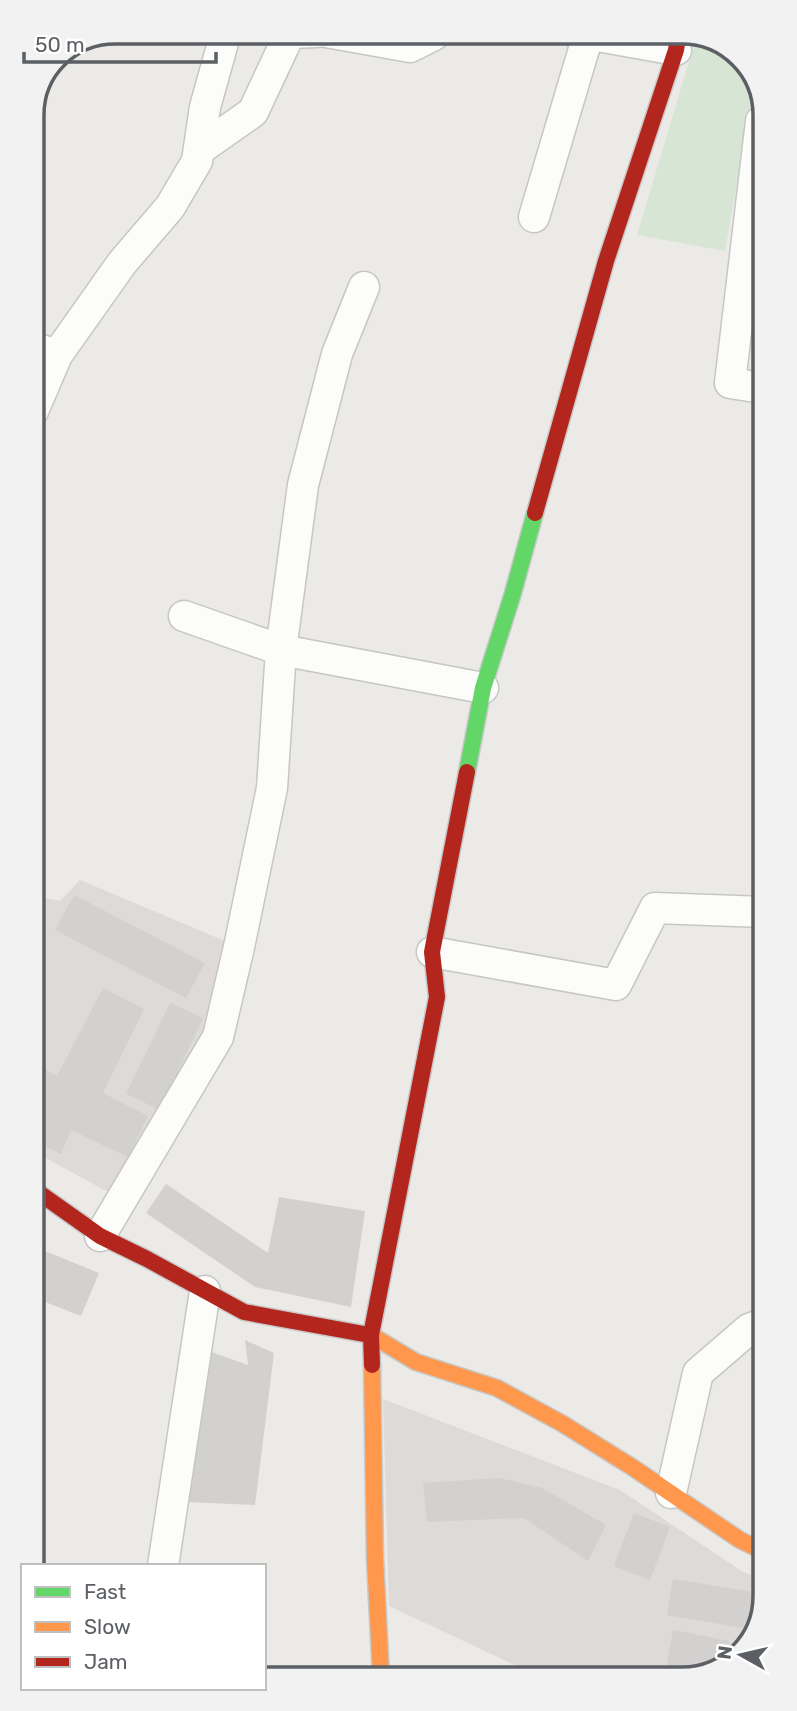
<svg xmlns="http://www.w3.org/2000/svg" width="797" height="1711" viewBox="0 0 797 1711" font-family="Rubik,sans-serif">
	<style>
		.education { fill: #dddad7 }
		.green { fill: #d7e6d4 }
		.building { fill: #d2d1d0 }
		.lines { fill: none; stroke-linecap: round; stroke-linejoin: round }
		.street-casing { stroke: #c6c6c6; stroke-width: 33 }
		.fast-casing { stroke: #c8c8c8; stroke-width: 19 }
		.slow-casing { stroke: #c8c8c8; stroke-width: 19 }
		.jam-casing { stroke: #c8c8c8; stroke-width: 19 }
		.street { stroke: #fcfcfb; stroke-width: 30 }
		.fast { stroke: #63d668; stroke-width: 16 }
		.slow { stroke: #ff974d; stroke-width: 16 }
		.jam { stroke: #b3261e; stroke-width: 16 }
		.rim { fill: none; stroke: #5c6064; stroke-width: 3.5 }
	</style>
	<rect width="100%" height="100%" fill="#ebeae7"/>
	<path class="education" d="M80,880L239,947L193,1062L119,1198L35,1152L34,896L60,901Z
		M383,1399L620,1490L743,1572L765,1580V1597L749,1647L709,1675L538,1676L389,1606Z"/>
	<path class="green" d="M697,35L733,49L755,80L725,251L637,235Z"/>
	<path class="building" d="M74,895L205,963L186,998L55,930Z
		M103,988L144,1009L103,1093L148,1116L128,1157L71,1130L61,1154L37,1143L46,1120L35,1115L34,1064L57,1076Z
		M170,1003L203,1018L160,1110L126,1094Z
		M166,1184L268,1253L279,1197L365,1211L351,1307L255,1287L146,1213Z
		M35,1247L99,1273L81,1316L35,1298Z
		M245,1340L274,1353L255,1505L186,1502L206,1350L248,1365Z
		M499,1478L542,1488L606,1525L588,1561L524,1518L427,1522L423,1483Z
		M634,1513L670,1527L650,1580L614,1566Z
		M673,1579L765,1594L754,1630L667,1615Z
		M673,1630L730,1641L726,1663L709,1675L666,1668Z"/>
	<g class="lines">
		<defs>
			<path id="street" d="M326,32L410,47L434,35L436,32
				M575,32L676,50
				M761,121L730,383L762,388
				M199,150L253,112L290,33L317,32
				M534,217L589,32
				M364,287L337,354L303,485L281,650L483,688
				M32,347L57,355
				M33,411L57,355L122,263L170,207L197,161L205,107L226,32
				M432,952L616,985L655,908L763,912
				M100,1236L218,1037L239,947L272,788L281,650L184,616
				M671,1493L698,1373L749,1329L765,1323
				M163,1566L205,1291"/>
			<path id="fast" d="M467,772L483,688L513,593L535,513"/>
			<path id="slow" d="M364,1334L371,1335L416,1362L497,1388L563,1424L632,1467L740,1540L765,1552
				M372,1365L375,1559L381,1677"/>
			<path id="jam" d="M535,513L606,261L676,50L679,32
				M35,1190L100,1236L147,1259L244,1312L364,1334
				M372,1365L371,1335L437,997L432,952L467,772"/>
		</defs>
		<use href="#street" class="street-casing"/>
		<use href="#fast" class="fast-casing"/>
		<use href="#slow" class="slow-casing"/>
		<use href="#jam" class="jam-casing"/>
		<use href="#street" class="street"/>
		<use href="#fast" class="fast"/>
		<use href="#slow" class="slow"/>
		<use href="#jam" class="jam"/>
	</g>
	<path d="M0 0H797V1711H0ZM115 44H682A71 71 0 0 1 753 115V1596A71 71 0 0 1 682 1667H115A71 71 0 0 1 44 1596V115A71 71 0 0 1 115 44Z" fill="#f2f2f3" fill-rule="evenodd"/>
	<path class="rim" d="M115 44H682A71 71 0 0 1 753 115V1596A71 71 0 0 1 682 1667H115A71 71 0 0 1 44 1596V115A71 71 0 0 1 115 44Z"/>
	<rect x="21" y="1564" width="245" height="126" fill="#ffffff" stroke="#bebfc1" stroke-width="2"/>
	<rect x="35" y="1587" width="35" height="10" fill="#63d668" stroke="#bebfc1" stroke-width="2"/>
	<text x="84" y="1599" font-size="21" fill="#5c6064">Fast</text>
	<rect x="35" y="1622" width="35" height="10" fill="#ff974d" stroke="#bebfc1" stroke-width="2"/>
	<text x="84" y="1634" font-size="21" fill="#5c6064">Slow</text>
	<rect x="35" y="1657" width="35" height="10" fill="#b3261e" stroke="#bebfc1" stroke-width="2"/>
	<text x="84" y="1669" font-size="21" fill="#5c6064">Jam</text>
	<g transform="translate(741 1655) rotate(278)" stroke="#ffffff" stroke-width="5" paint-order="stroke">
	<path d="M0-5L12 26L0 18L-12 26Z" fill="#5c6064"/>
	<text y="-10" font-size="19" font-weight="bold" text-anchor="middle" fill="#5c6064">N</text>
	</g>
	<path d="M24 52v10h192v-10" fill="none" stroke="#5c6064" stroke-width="3.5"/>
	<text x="35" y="52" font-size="21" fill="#5c6064" stroke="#ffffff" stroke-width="5" paint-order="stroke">50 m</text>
</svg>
